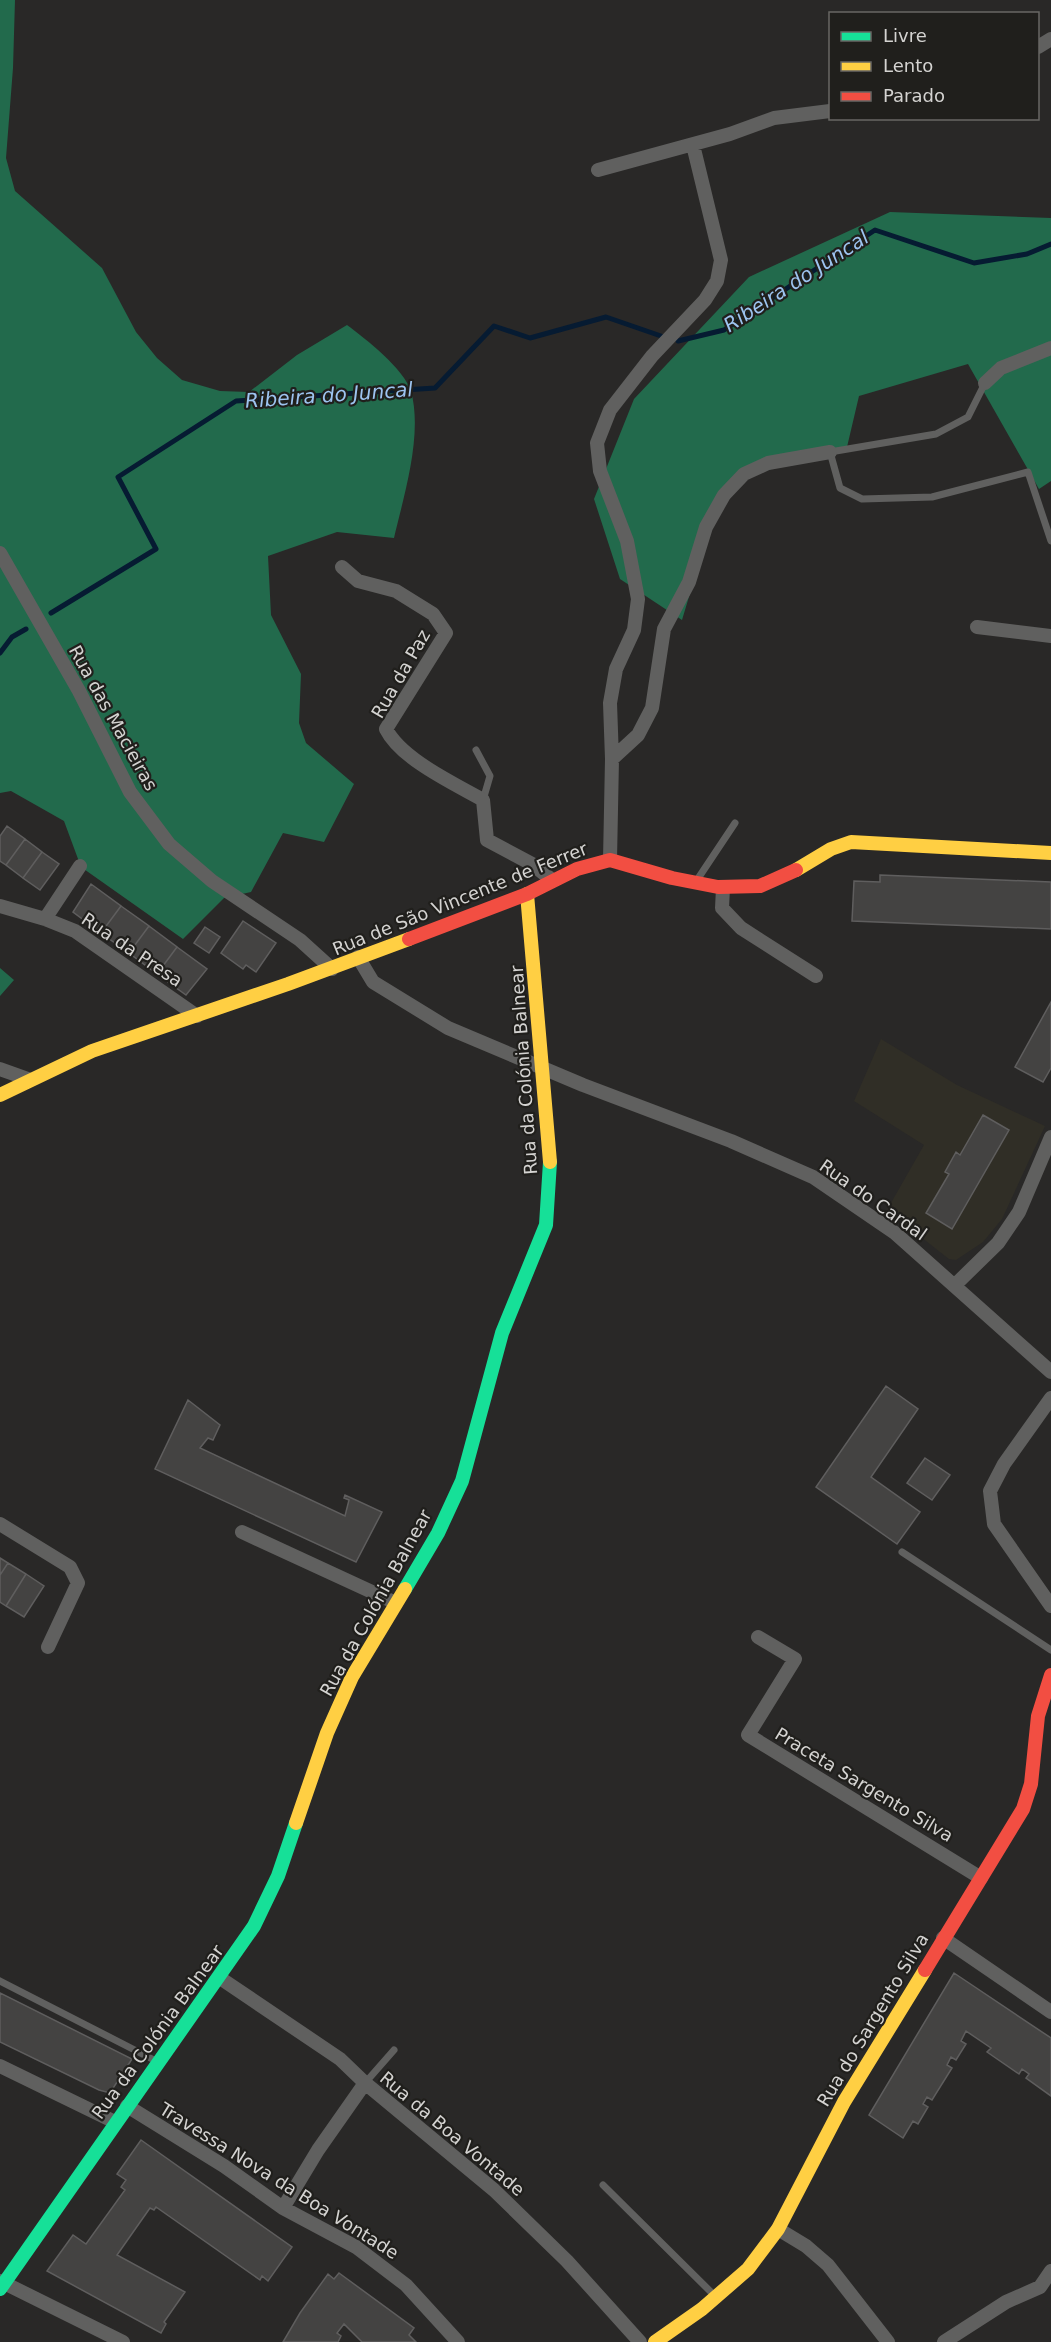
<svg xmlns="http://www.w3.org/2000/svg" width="1051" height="2342" viewBox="0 0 1051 2342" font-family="'DejaVu Sans',sans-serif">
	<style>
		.built { fill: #302e26 }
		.forest { fill: #226a4c }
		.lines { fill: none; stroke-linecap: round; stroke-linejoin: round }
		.stream { stroke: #061b32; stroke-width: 5 }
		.building { fill: #444342; stroke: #5f5e5e; stroke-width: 1.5 }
		.lane { stroke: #60605f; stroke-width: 7 }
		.street { stroke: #60605f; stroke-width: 14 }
		.fast { stroke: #16e098; stroke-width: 14 }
		.slow { stroke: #ffcf43; stroke-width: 14 }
		.jam { stroke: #f24e42; stroke-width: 14 }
		.labels { text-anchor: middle; stroke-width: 4.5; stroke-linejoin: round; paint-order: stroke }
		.street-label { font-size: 18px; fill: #d4d3d1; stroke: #201f1c }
		.water-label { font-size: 20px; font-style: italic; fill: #9dc4f0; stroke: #201f1c }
	</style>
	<rect width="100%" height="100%" fill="#292827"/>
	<path class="built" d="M881,1039L957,1085L1045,1126L1002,1219L983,1242L956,1260L949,1259L940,1252L887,1210L924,1145L854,1101Z"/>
	<path class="forest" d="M0,0H15L13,68L6,158L15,191L102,268L136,332L157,358L182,380L220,391L249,392L297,355L347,325C366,339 404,369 411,391C423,435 404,495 394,538L337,532L268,556L271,615L301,674L299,723L306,743L354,784L324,842L283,833L251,892L224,898L183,939L81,867L64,821L11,791L0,793Z
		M890,212L1051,218V481L1039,489L968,364L859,396L847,447L737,479L705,543L682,620L620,579L594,499L634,399L749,277Z
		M0,968L14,980L0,996Z"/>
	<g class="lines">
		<path class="stream" d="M678,341L724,330L875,230L974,263L1027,254L1051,244
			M51,613L156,549L118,477L236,401L435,388L494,326L530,338L606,317L661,336
			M0,653L12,637L26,629"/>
	</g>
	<path class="building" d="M7,826L25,839L6,865L0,861V836Z
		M25,839L42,852L23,878L6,865Z
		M42,852L59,864L40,890L23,878Z
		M880,875L1051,882V929L852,921L854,881L880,882Z
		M91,884L121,906L101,933L73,912Z
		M121,906L149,926L129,953L101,933Z
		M243,921L276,943L256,972L246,965L243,969L221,953Z
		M149,926L177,947L157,974L129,953Z
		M205,927L220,937L209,953L194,943Z
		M177,947L207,969L186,995L157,974Z
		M1051,1002V1068L1043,1082L1015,1067Z
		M983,1115L1009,1130L952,1229L926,1213L949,1174L945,1172L956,1152L960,1155Z
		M886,1386L918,1409L871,1477L920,1512L897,1544L816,1487Z
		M188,1400L220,1425L213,1440L208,1438L200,1448L345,1516L349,1500L344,1498L345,1495L382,1512L356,1562L155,1469Z
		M925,1458L950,1475L932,1500L907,1483Z
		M0,1558L8,1563L0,1575Z
		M8,1563L26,1574L6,1606L0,1602V1575Z
		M26,1574L44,1586L24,1617L6,1606Z
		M954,1973L1051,2038V2096L1026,2078L1029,2074L1022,2069L1019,2074L987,2052L991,2048L966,2031L961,2041L966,2044L956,2060L951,2057L947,2065L952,2068L932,2100L927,2097L923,2104L928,2107L918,2124L913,2121L903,2138L869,2115Z
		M0,1993L132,2059L110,2093L99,2090L0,2042Z
		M141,2140L292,2247L268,2281L262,2276L260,2280L156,2207L154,2210L150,2208L117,2255L185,2292L164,2322L166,2324L161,2333L47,2271L73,2235L86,2244L125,2190L121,2187L126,2180L117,2174Z
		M339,2273L414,2328L409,2335L416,2342H362L344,2324L337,2333L341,2336L338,2342H283L300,2313L328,2274L334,2279Z"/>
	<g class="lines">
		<path class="lane" d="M985,383L968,417L936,434L830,452L840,488L862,499L932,497L1028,472L1051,541
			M476,750L490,776L483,800
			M697,880L735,823
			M902,1552L1051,1650
			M0,1981L158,2062
			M365,2083L394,2050
			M603,2185L714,2295"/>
		<path class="street" d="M1038,47L1051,39
			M598,170L730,134L774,118L830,111
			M985,383L1001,368L1051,348
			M0,553L79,691L130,792L169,844L212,881L300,940L332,969
			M342,567L358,581L396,591L433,614L446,633L386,729C401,759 453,783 483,800L487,840L532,864L552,880
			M977,627L1051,636
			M612,759L638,735L652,708L664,629L689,582L706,527L724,495L744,474L768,463L830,452
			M610,860L612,759L610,703L616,669L634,630L638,599L627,541L600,471L597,443L610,410L652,356L705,300L717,281L721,260L693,145
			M723,888L722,908L741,928L816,976
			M0,906L45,919L75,931L197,1016
			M45,919L80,866
			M358,957L373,982L448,1028L583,1085L731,1141L813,1177L895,1233L1051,1372
			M0,1069L28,1079
			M955,1285L998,1243L1019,1212L1051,1137
			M1051,1398L1004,1464L990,1491L994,1524L1051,1606
			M0,1524L70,1567L78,1583L48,1647
			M242,1532L396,1603
			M758,1637L795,1659L748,1735L981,1878
			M943,1938L1051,2012
			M220,1978L340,2059L365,2083L494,2190L567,2261L640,2342
			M0,2066L115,2122
			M127,2106L224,2166L283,2208L356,2247L406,2285L458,2342
			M283,2208L318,2150L365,2083
			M778,2229L806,2246L828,2265L888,2342
			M0,2281L123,2342
			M944,2342L1006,2302L1040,2287L1051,2271"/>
		<path class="fast" d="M405,1589L438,1533L462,1481L502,1333L546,1225L550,1162
			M0,2289L254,1926L278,1876L296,1823"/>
		<path class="slow" d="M796,870L831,849L851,842L1051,853
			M527,894L550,1162
			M0,1095L92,1051L288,984L409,939
			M296,1823L327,1733L352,1677L405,1589
			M655,2342L702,2309L748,2269L778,2229L844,2102L925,1970"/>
		<path class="jam" d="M409,939L527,894L577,869L610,860L672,878L718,887L760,886L796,870
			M925,1970L1023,1809L1031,1784L1038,1716L1051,1675"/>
	</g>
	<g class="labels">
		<g class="street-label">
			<text transform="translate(401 674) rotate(-60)" y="6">Rua da Paz</text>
			<text transform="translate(113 718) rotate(61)" y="6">Rua das Macieiras</text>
			<text transform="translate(460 899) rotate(-22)" y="6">Rua de São Vincente de Ferrer</text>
			<text transform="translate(132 950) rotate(34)" y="6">Rua da Presa</text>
			<text transform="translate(524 1070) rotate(-94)" y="6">Rua da Colónia Balnear</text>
			<text transform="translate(873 1200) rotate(35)" y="6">Rua do Cardal</text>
			<text transform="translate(376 1603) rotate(-61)" y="6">Rua da Colónia Balnear</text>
			<text transform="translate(864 1785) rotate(31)" y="6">Praceta Sargento Silva</text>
			<text transform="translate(873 2020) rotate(-59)" y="6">Rua do Sargento Silva</text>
			<text transform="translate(158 2032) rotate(-54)" y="6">Rua da Colónia Balnear</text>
			<text transform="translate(452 2134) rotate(40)" y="6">Rua da Boa Vontade</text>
			<text transform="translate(279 2181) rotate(32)" y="6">Travessa Nova da Boa Vontade</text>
		</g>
		<g class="water-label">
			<text transform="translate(796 281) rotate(-33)" y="7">Ribeira do Juncal</text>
			<text transform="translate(329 395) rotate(-4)" y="7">Ribeira do Juncal</text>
		</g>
	</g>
	<rect x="829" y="12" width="210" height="108" fill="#201f1c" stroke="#686764" stroke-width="1.5"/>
	<rect x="841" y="32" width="30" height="9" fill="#16e098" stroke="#686764" stroke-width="1.5"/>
	<text x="883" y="42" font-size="18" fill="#d4d3d1">Livre</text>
	<rect x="841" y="62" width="30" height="9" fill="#ffcf43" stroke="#686764" stroke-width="1.5"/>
	<text x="883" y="72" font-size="18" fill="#d4d3d1">Lento</text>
	<rect x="841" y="92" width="30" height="9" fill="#f24e42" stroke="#686764" stroke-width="1.5"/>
	<text x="883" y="102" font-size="18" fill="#d4d3d1">Parado</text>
</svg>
